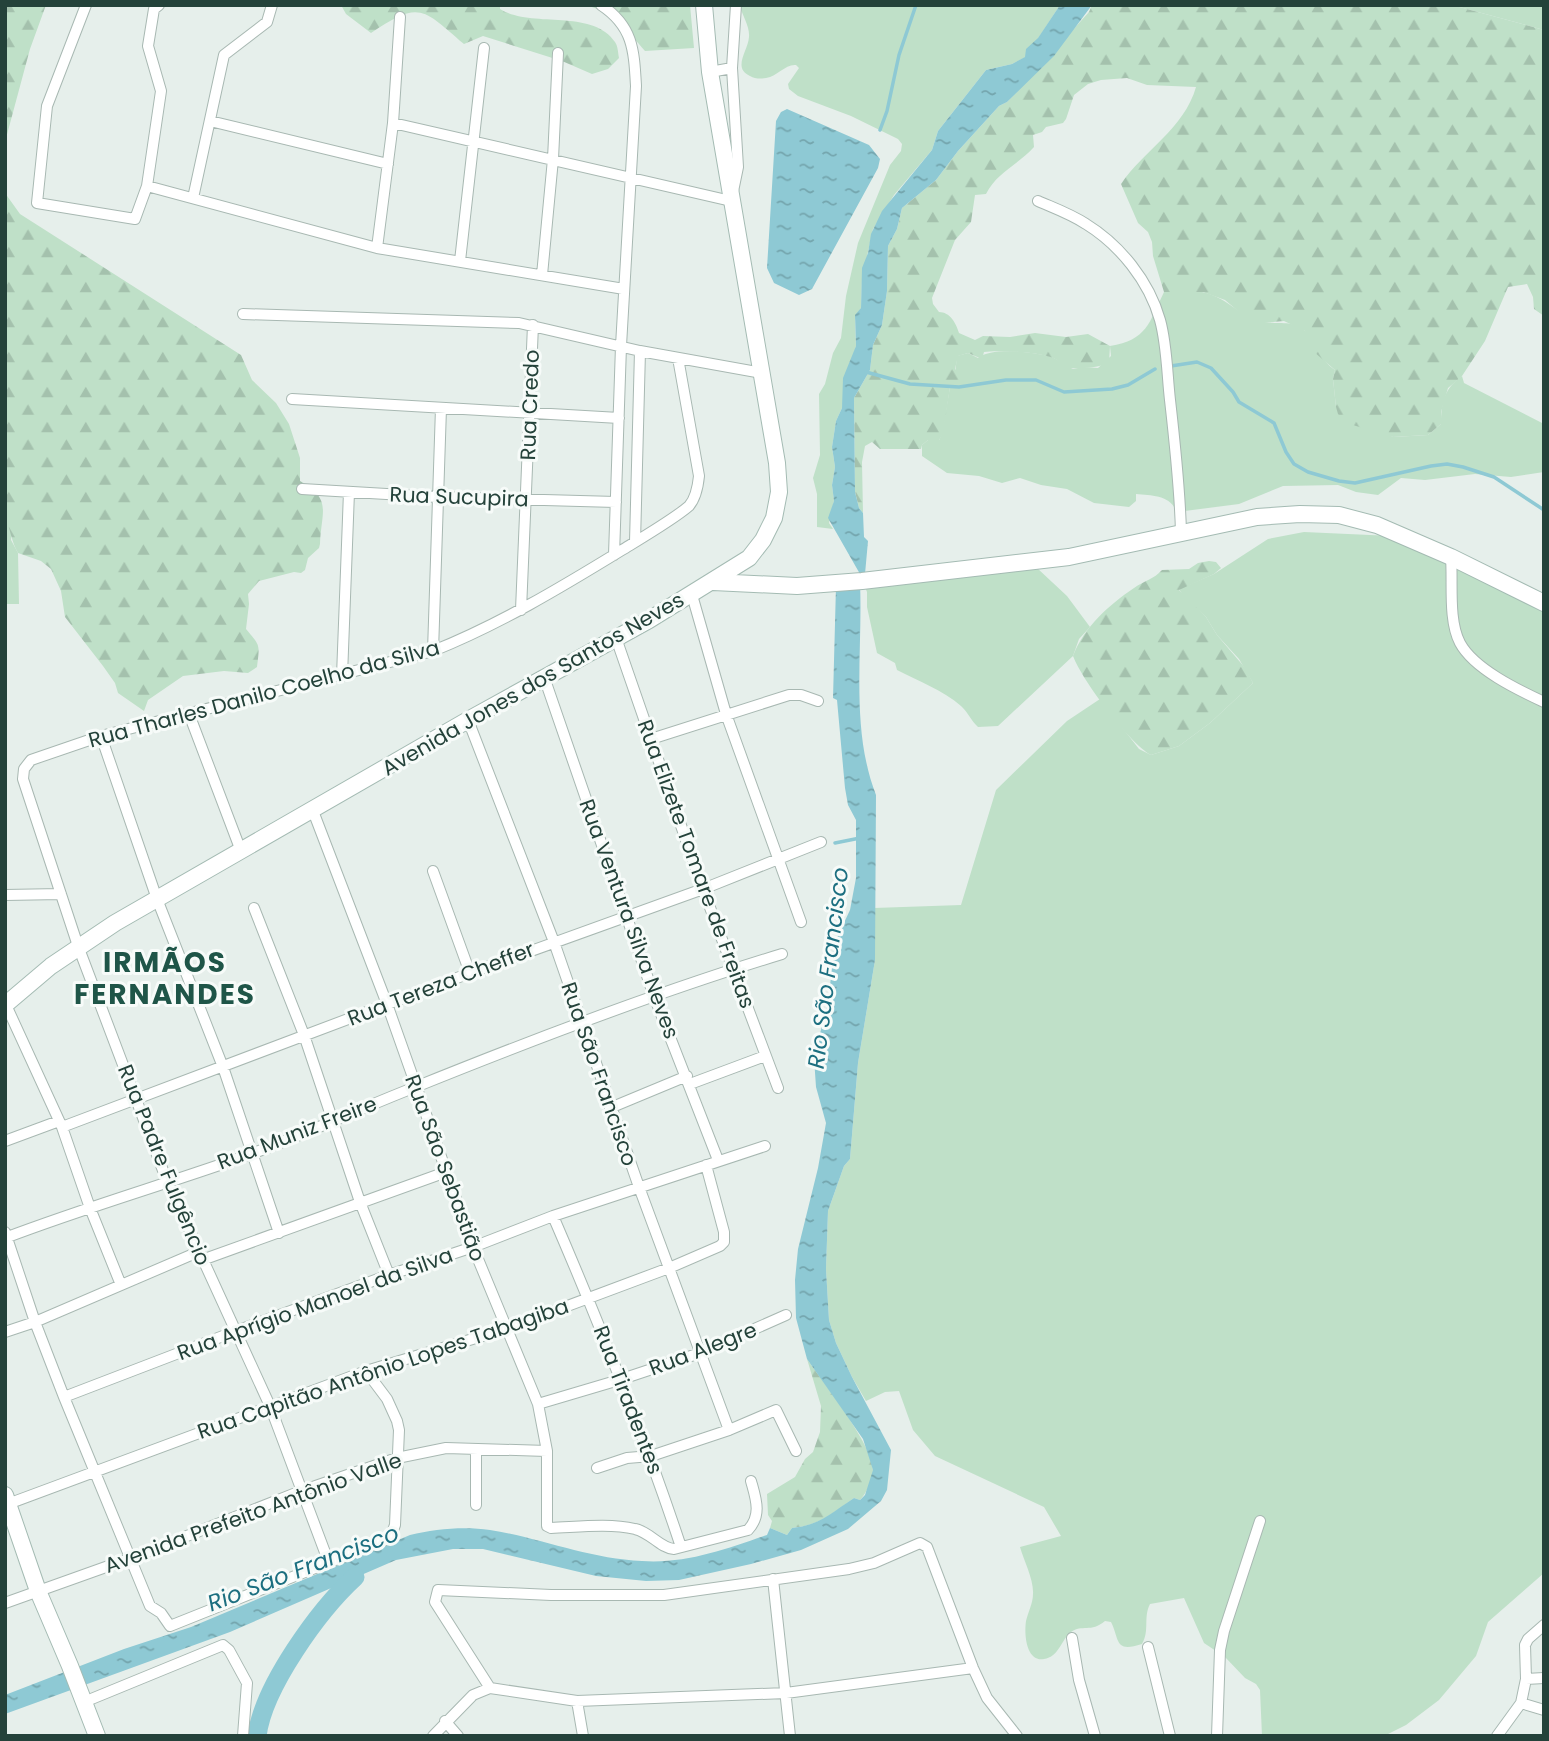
<svg xmlns="http://www.w3.org/2000/svg" width="1549" height="1741" viewBox="0 0 1549 1741" font-family="Poppins,sans-serif">
	<style>
		.grass { fill: #bfe0c8 }
		.forest { fill: url(#forest-firs) }
		.water { fill: url(#water-ripples) }
		.lines { fill: none; stroke-linecap: round; stroke-linejoin: round }
		.stream { stroke: #8ec9d4; stroke-width: 3.5 }
		.river { stroke: #8ec9d4; stroke-width: 19 }
		.street-casing { stroke: #a8b8b2; stroke-width: 12 }
		.secondary-casing { stroke: #a4bbb3; stroke-width: 18 }
		.street { stroke: #fff; stroke-width: 10 }
		.secondary { stroke: #fff; stroke-width: 16 }
		.labels { text-anchor: middle; stroke-width: 6; stroke-linejoin: round; paint-order: stroke }
		.street-label { font-size: 21px; fill: #24423a; stroke: #f7fbf9 }
		.water-label { font-size: 23px; font-style: italic; fill: #1c6f80; stroke: #f7fbf9 }
		.district-label { font-size: 28px; font-weight: bold; letter-spacing: 2px; fill: #1f5548; stroke: #f7fbf9 }
	</style>
	<defs>
		<pattern id="forest-firs" width="22" height="20" patternUnits="userSpaceOnUse" patternTransform="scale(1.75)"><rect width="22" height="20" fill="#bfe0c8"/><path d="M5 1l3.5 6h-7zM16 11l3.5 6h-7z" fill="#a4c1ad"/></pattern>
		<pattern id="water-ripples" width="26" height="14" patternUnits="userSpaceOnUse" patternTransform="scale(1.75)"><rect width="26" height="14" fill="#8ec9d4"/><path d="M2 4q2-2 4 0t4 0M15 11q2-2 4 0t4 0" fill="none" stroke="#74a5ad"/></pattern>
	</defs>
	<rect width="100%" height="100%" fill="#e6efeb"/>
	<path class="grass" d="M740,5H1060L1026,57L1012,64L986,70L938,131L932,150L894,195L873,229L862,279L861,308L855,320L856,346L842,408L836,421L832,447L835,467L832,485L834,501L829,523L833,529L817,527V494L813,478L820,455L819,394L825,384L833,353L841,338L846,296L858,243L890,165L901,151L902,144L898,139L851,116L798,96L789,89L788,84L799,68L796,65C785,64 778,76 766,78C761,79 755,79 750,76C732,68 748,51 749,37C750,26 742,16 740,5Z
		M1452,5H1544V30Z
		M1164,292C1176,292 1190,290 1202,292C1225,296 1238,315 1260,321C1275,326 1293,318 1306,332C1318,344 1320,360 1335,370L1333,379L1336,407L1393,437L1428,435L1441,424C1441,404 1444,388 1462,376L1464,383L1544,424V472L1511,477L1475,474L1425,480L1401,478L1378,495L1356,492L1338,485L1283,486L1239,504L1177,512C1169,494 1152,496 1136,494V501L1129,507L1094,503L1067,489L1041,485L1020,478L1002,483L979,476L947,473L922,456V445L928,440H939L942,434L950,387L954,383L957,356L968,353L978,358C991,347 1032,352 1048,356C1057,358 1065,365 1073,369L1083,367L1098,368L1111,356L1110,346C1147,340 1149,323 1164,292Z
		M5,517L12,530L11,540L18,553L19,604H5Z
		M1304,532L1392,536L1544,606V1573L1488,1622L1476,1656L1439,1700L1406,1725L1384,1736H1262L1260,1690L1256,1684L1245,1678L1225,1657L1204,1643L1184,1598L1150,1604C1143,1617 1150,1631 1142,1644C1114,1653 1120,1640 1111,1622L1105,1621C1091,1633 1082,1624 1071,1632C1061,1640 1059,1657 1044,1659C1026,1662 1024,1634 1026,1621C1028,1612 1033,1603 1033,1594C1034,1580 1024,1561 1020,1547L1061,1536L1044,1507L935,1456L913,1430L899,1391L885,1392L866,1401L852,1377L836,1343L829,1320L826,1269L828,1211L844,1166L850,1159L858,1063L875,960L874,908L961,905L996,790L1067,721L1100,699L1139,749L1151,755L1179,746L1210,723L1253,683L1239,659L1217,635L1206,617L1184,597L1179,589L1214,574L1268,539Z
		M1037,568L1067,596L1090,627L1079,639L1073,656L998,726L978,727C971,721 968,712 961,706C943,690 918,681 897,670L895,663L877,653L867,607V592L863,582Z"/>
	<path class="forest" d="M5,5H46L30,49L5,142Z
		M341,5H500V9C531,29 592,8 615,42C618,46 618,53 619,58L608,69L592,74L562,61L483,36L464,44C422,8 420,0 371,33L346,14Z
		M585,5H690L694,48L645,51C629,32 610,10 585,5Z
		M1092,5H1452L1544,30V316L1534,309L1533,297L1527,284L1508,287L1485,341L1462,376L1448,388L1441,412V424L1428,435L1393,437L1346,423L1338,414L1336,407L1333,379L1335,370L1306,345L1305,331L1284,321L1263,323L1245,317L1225,300L1203,292H1164L1153,256L1152,242L1148,232L1138,223L1121,184C1144,150 1184,129 1196,87L1147,85L1127,78L1101,80L1088,84L1074,95L1066,119L1063,123L1046,127L1042,132L1033,135L1034,147C1018,165 997,172 986,194L975,195L971,222L955,240L932,298L933,304L939,312C950,312 956,323 959,333L975,340L983,336L1010,337L1035,333L1066,337L1088,334L1110,346L1109,363C1098,368 1076,369 1064,368C1062,366 1059,361 1057,360C1046,352 998,350 984,352L982,359L968,353L958,356L955,369L960,374V380L950,387L943,434L939,440H928L922,445L921,449H880L872,442L865,446L862,462L863,513L859,508L855,492L854,398L870,370L873,345L882,325L887,291L888,246L897,229L902,208L936,180L958,151L999,106L1007,102L1025,83L1089,12Z
		M5,193L20,214L241,355L252,380L276,403L289,424L300,458V481C333,499 321,512 320,544L319,548L308,558L305,570L301,573L294,572L259,581L248,594L249,604L246,629C260,646 260,643 257,667L248,673L224,671L183,676L148,700L144,711L118,693L115,683L103,666L65,617L61,591L51,569L41,561L18,553C11,541 11,530 5,517Z
		M1209,561L1216,562L1221,568L1214,574L1179,590L1206,617L1217,635L1246,669L1253,683L1210,723L1179,746L1151,755C1129,743 1082,680 1073,656C1084,627 1109,605 1134,588C1144,581 1154,579 1162,570L1189,569L1198,563Z
		M807,1359C823,1382 873,1445 873,1470C873,1479 866,1494 860,1500L854,1498C831,1514 821,1525 792,1528L787,1535L770,1528L772,1521L768,1515L767,1494L795,1477L805,1459L813,1452L820,1432L821,1406Z"/>
	<path class="water" d="M1060,5H1092L1054,56L1007,102L999,106L958,151L936,180L902,208L897,229L888,246L887,291L882,325L873,345L870,370L854,398L855,492L859,508L863,513L864,537L868,541L865,574H860L828,518L834,501L832,485L835,467L832,447L836,421L842,408L843,378L856,346L855,315L861,308L862,268L868,253L871,234L882,211L932,150L938,131L986,70L1012,64L1025,57L1026,49L1038,38Z
		M787,109L869,145L880,159L878,168L812,289L799,295L774,283L767,268L776,121L781,112Z
		M860,582C863,652 850,728 876,795L875,960L858,1063L850,1159L844,1166L828,1211L826,1269L829,1320L836,1343L852,1377L891,1450L887,1490L881,1501L848,1529L801,1550L751,1564L679,1580L646,1581L596,1576L483,1549H453L396,1560L230,1632L5,1714V1695L124,1649L191,1627L410,1535C435,1529 464,1526 490,1530C541,1538 589,1559 642,1561C686,1564 726,1549 767,1535L770,1528L787,1535L792,1528C820,1525 831,1513 854,1498L860,1500L865,1495L873,1470L863,1439L807,1359L796,1318L795,1280L798,1249L818,1168L826,1123L816,1087L814,1058L829,997L834,944L850,910L856,878V820L848,805L845,788L837,700L833,698L836,586Z"/>
	<g class="lines">
		<path class="stream" d="M880,130L887,111L899,55L916,5
			M1171,366L1197,362L1211,368L1233,392L1239,402L1274,423L1286,452L1294,464L1308,472L1339,481L1355,483L1431,466L1447,464L1463,467L1494,477L1544,510
			M866,372L910,384L959,387L1006,380H1036L1064,392L1112,389L1128,385L1155,369
			M835,843L860,838"/>
		<path class="river" d="M257,1736C263,1687 319,1610 355,1577"/>
		<defs>
			<path id="street" d="M86,5L47,106L37,203L135,219L147,186L161,91L148,46L154,9L159,5
				M601,5C633,26 634,50 636,86L621,346L614,555
				M710,72L732,68L736,5
				M210,121L388,164
				M393,123L731,201L738,167L732,68
				M147,186L377,248L624,289
				M193,198L224,55L267,22L272,5
				M1038,201C1054,208 1071,214 1086,224C1120,245 1149,281 1160,320C1167,345 1167,374 1170,400C1175,444 1180,489 1181,533
				M377,248L393,123L400,17
				M460,261L484,48
				M542,275L553,159L558,53
				M243,314L519,323L640,351L762,373
				M292,399L619,418
				M302,489L437,497L616,502
				M635,542L640,351
				M1451,557C1453,583 1448,620 1460,643C1474,669 1518,690 1544,702
				M692,595L726,714L801,922
				M521,610L533,325
				M616,638L703,889L778,1088
				M433,651L441,408
				M342,676L349,492
				M544,677L654,996L718,1160
				M189,714L241,851
				M468,720L554,942L639,1187L729,1430
				M101,736L157,899L223,1067L279,1233
				M651,739L789,695H801L818,701
				M313,811L387,1004L473,1247L538,1404L547,1451V1526L551,1528C578,1527 609,1523 635,1529C650,1532 660,1548 674,1549L748,1530C762,1515 756,1499 751,1481
				M433,871L470,973
				M5,895L61,894
				M254,908L304,1035L360,1202L389,1275
				M6,1005L62,1127L90,1208L121,1285
				M690,1084L765,1056
				M610,1108L687,1076
				M62,1127L470,973L703,889L821,842
				M5,1141L59,1121
				M553,1216C600,1325 644,1435 681,1547
				M5,1232L35,1322L64,1397L150,1606L161,1613L170,1626L390,1538L395,1525L399,1430L397,1421L387,1399L366,1371
				M5,1238C86,1207 170,1183 251,1154C306,1134 359,1109 413,1088C534,1039 657,992 782,954
				M202,1260L446,1172
				M5,1332L35,1322L198,1252
				M64,1397L236,1331L389,1275L473,1247L553,1216L765,1146
				M538,1404L619,1380L700,1353L786,1315
				M597,1468L627,1458L651,1456L729,1430L776,1410L796,1451
				M5,1505L366,1371L506,1329L669,1268L720,1246L724,1242V1232L706,1165
				M476,1505V1449
				M329,1563L270,1406L167,1181L78,946L23,779L24,769L31,760L101,736L433,651C500,624 560,588 622,550C640,539 674,519 689,506C696,498 698,486 699,476L678,358
				M773,1579L790,1736
				M5,1603L131,1558L301,1491L397,1458L446,1448L547,1451
				M1072,1638L1079,1680L1095,1736
				M1148,1647L1170,1736
				M1526,1679L1544,1678
				M490,1688L435,1602L438,1590L551,1595H664L849,1569L874,1563L920,1543L927,1547L973,1668L987,1698L1017,1736
				M577,1701L583,1736
				M84,1702L223,1645L229,1650L247,1683L243,1736
				M1521,1703L1544,1710
				M445,1721L458,1736
				M433,1736L473,1695L490,1688L577,1701L786,1693L973,1668
				M1217,1736L1220,1650L1224,1631L1260,1521
				M1497,1736L1521,1703L1526,1679L1525,1645L1528,1639L1544,1625"/>
			<path id="secondary" d="M713,582L797,586L862,581L1069,557L1257,517L1300,514L1339,515L1377,525L1451,557L1544,603
				M5,1005L51,966L115,923L468,720L649,620L749,558L763,540L774,518L779,492L777,463L710,72L704,5
				M5,1495L38,1591L70,1666L97,1736"/>
		</defs>
		<use href="#street" class="street-casing"/>
		<use href="#secondary" class="secondary-casing"/>
		<use href="#street" class="street"/>
		<use href="#secondary" class="secondary"/>
	</g>
	<g class="labels">
		<g class="street-label">
			<text transform="translate(530 405) rotate(-88)" y="7">Rua Credo</text>
			<text transform="translate(459 497) rotate(2)" y="7">Rua Sucupira</text>
			<text transform="translate(533 684) rotate(-30)" y="7">Avenida Jones dos Santos Neves</text>
			<text transform="translate(264 694) rotate(-15)" y="7">Rua Tharles Danilo Coelho da Silva</text>
			<text transform="translate(696 864) rotate(70)" y="7">Rua Elizete Tomare de Freitas</text>
			<text transform="translate(629 919) rotate(70)" y="7">Rua Ventura Silva Neves</text>
			<text transform="translate(441 984) rotate(-21)" y="7">Rua Tereza Cheffer</text>
			<text transform="translate(599 1074) rotate(71)" y="7">Rua São Francisco</text>
			<text transform="translate(297 1133) rotate(-21)" y="7">Rua Muniz Freire</text>
			<text transform="translate(164 1165) rotate(68)" y="7">Rua Padre Fulgêncio</text>
			<text transform="translate(445 1168) rotate(70)" y="7">Rua São Sebastião</text>
			<text transform="translate(315 1304) rotate(-20)" y="7">Rua Aprígio Manoel da Silva</text>
			<text transform="translate(703 1349) rotate(-21)" y="7">Rua Alegre</text>
			<text transform="translate(383 1369) rotate(-19)" y="7">Rua Capitão Antônio Lopes Tabagiba</text>
			<text transform="translate(628 1400) rotate(69)" y="7">Rua Tiradentes</text>
			<text transform="translate(253 1513) rotate(-20)" y="7">Avenida Prefeito Antônio Valle</text>
		</g>
		<g class="water-label">
			<text transform="translate(828 968) rotate(-83)" y="8">Rio São Francisco</text>
			<text transform="translate(303 1568) rotate(-21)" y="8">Rio São Francisco</text>
		</g>
		<g class="district-label">
			<text x="165" y="972">IRMÃOS<tspan x="165" dy="32">FERNANDES</tspan></text>
		</g>
	</g>
	<rect width="1549" height="1741" fill="none" stroke="#24423a" stroke-width="14"/>
</svg>
